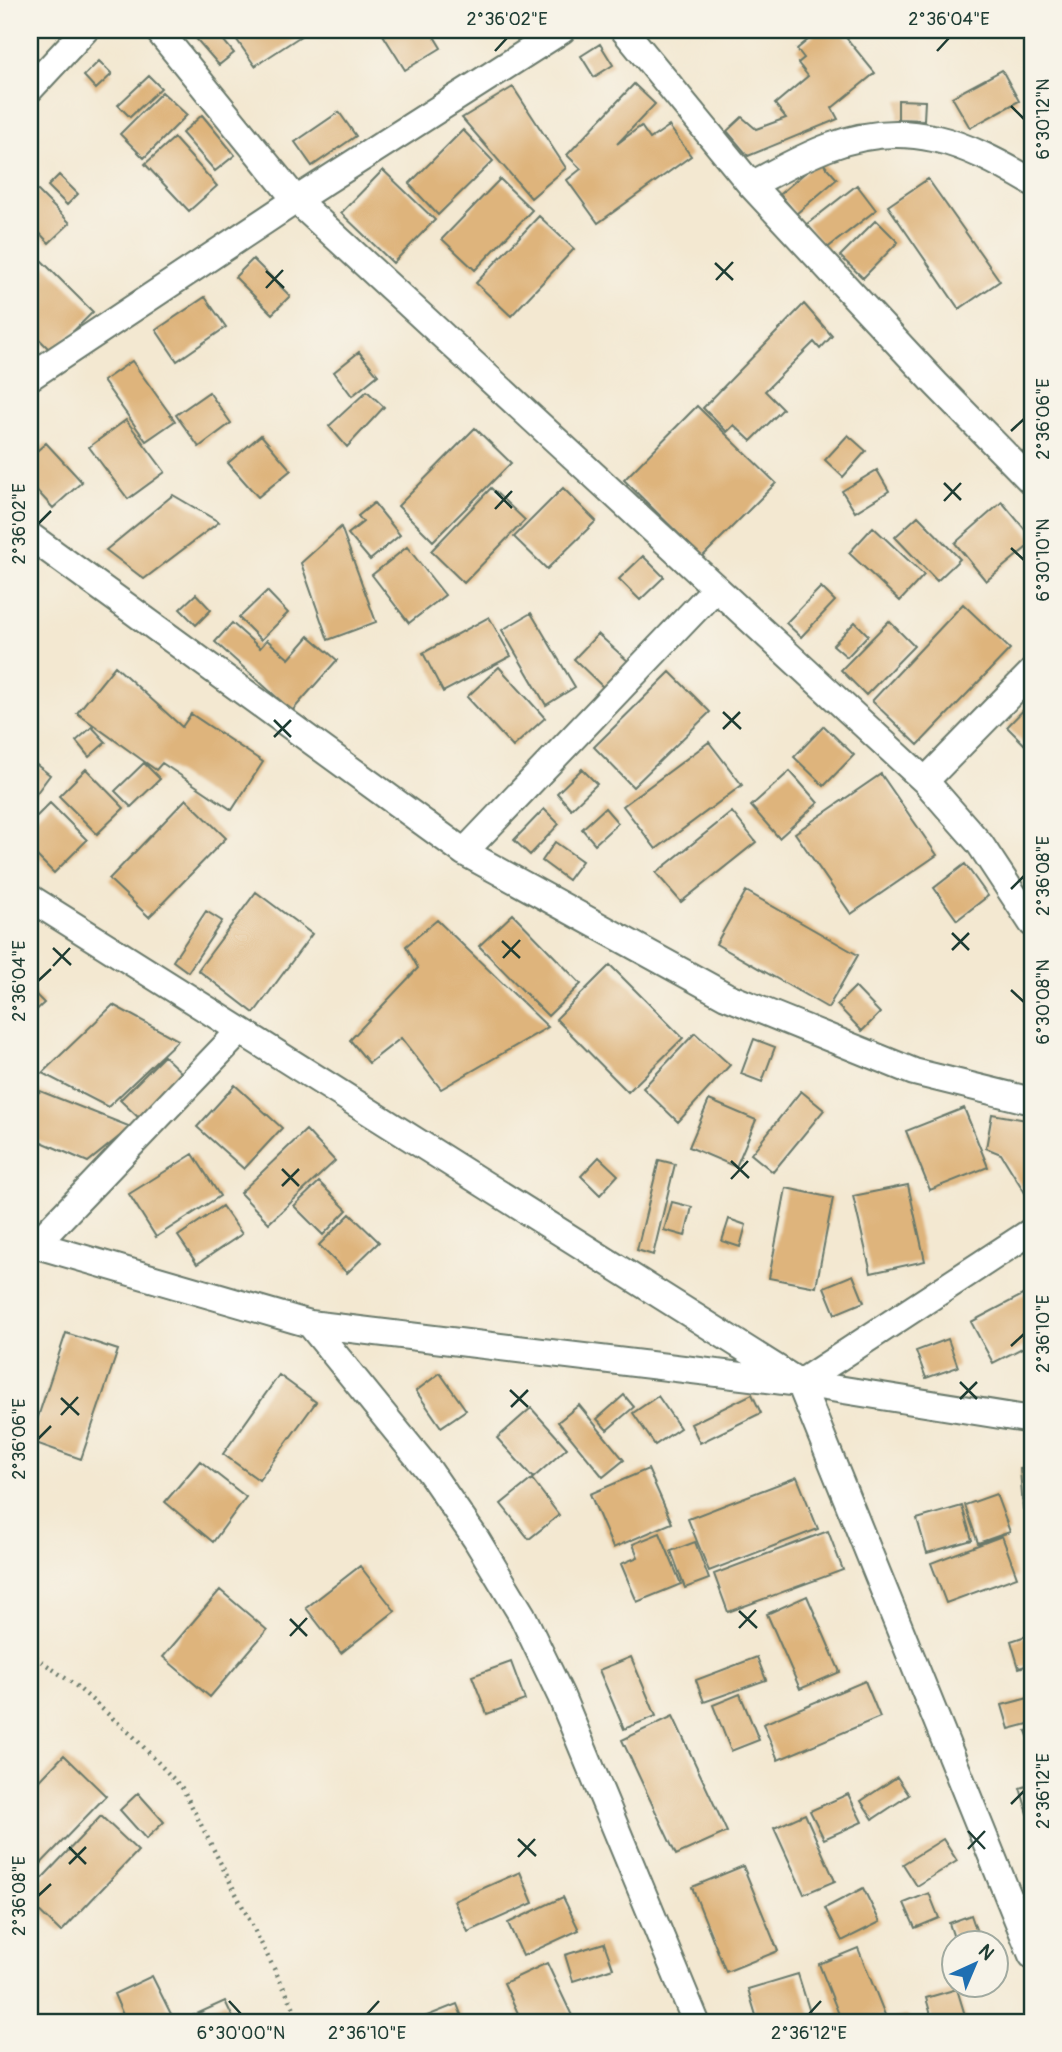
<svg xmlns="http://www.w3.org/2000/svg" width="1062" height="2052" viewBox="0 0 1062 2052" font-family="Pangolin,sans-serif">
	<style>
		.building { fill: #deb47c }
		.lines { fill: none; stroke-linecap: round; stroke-linejoin: round }
		.minor-casing { stroke: #69796b; stroke-width: 30 }
		.path { stroke: #69796b; stroke-width: 4.5; stroke-dasharray: 2 5; stroke-linecap: butt }
		.minor { stroke: #fff; stroke-width: 26 }
		.ticks { fill: none; stroke: #1f3d34; stroke-width: 2.5 }
		.neatline { fill: none; stroke: #1f3d34; stroke-width: 2.5 }
		.ticks-label { font-size: 18px; text-anchor: middle; fill: #1f3d34 }
	</style>
	<rect width="100%" height="100%" fill="#f7f3e8"/>
	<filter id="ink" filterUnits="userSpaceOnUse"><feTurbulence type="fractalNoise" baseFrequency=".0143" numOctaves="2"/><feDisplacementMap in="SourceGraphic" scale="14" xChannelSelector="R" yChannelSelector="G"/><feConvolveMatrix kernelMatrix="1 2 1 2 8 2 1 2 1" color-interpolation-filters="sRGB"/></filter>
	<filter id="wash" filterUnits="userSpaceOnUse"><feTurbulence type="fractalNoise" baseFrequency=".00686" numOctaves="4" result="noise"/><feDisplacementMap in="SourceGraphic" scale="28" xChannelSelector="R" yChannelSelector="G"/><feGaussianBlur stdDeviation="1.57" result="paint"/><feColorMatrix in="noise" values="0 0 0 0 0 0 0 0 0 0 0 0 0 0 0 0 0 1.4 0 .05"/><feComposite in="paint" operator="in"/></filter>
	<g filter="url(#wash)">
		<rect width="100%" height="100%" fill="#f3e8d1"/>
		<g id="blocks">
			<path class="building" d="M197,30H215L234,53L219,65L192,34Z
				M230,30H306L307,32L255,66Z
				M380,30H430L441,48L405,70Z
				M820,30H825L830,37L840,30L875,73L832,108L838,119L748,156L727,131L742,117L756,129L786,118L775,104L808,76L798,63L804,58L797,49Z
				M600,44L613,65L594,77L581,56Z
				M99,61L112,74L96,89L84,76Z
				M1002,70L1019,101L970,128L952,97Z
				M149,76L161,88L130,117L118,105Z
				M634,84L655,104L617,144L641,126L650,139L669,126L691,156L598,223L567,180L581,169L567,155Z
				M513,87L566,168L531,198L462,118Z
				M162,92L187,115L144,158L120,134Z
				M898,100L925,101L924,120L898,119Z
				M339,112L356,136L312,166L295,142Z
				M202,115L235,155L215,171L182,133Z
				M463,130L493,161L438,215L409,184Z
				M174,138L217,186L189,211L145,164Z
				M820,160L837,179L796,214L780,194Z
				M383,170L435,220L393,263L341,213Z
				M59,175L78,194L67,205L48,186Z
				M500,179L532,210L475,270L442,239Z
				M928,179L1000,281L959,309L888,206Z
				M30,183L70,223L49,243L30,223Z
				M857,185L876,210L826,249L807,224Z
				M539,216L574,249L511,316L476,283Z
				M876,220L898,242L863,278L840,256Z
				M38,257L93,312L52,352L30,330V265Z
				M253,259L290,296L272,314L235,277Z
				M205,297L226,327L177,361L156,330Z
				M804,304L832,336L820,349L814,342L765,391L783,409L751,441L734,425L727,432L703,408Z
				M359,352L378,375L352,396L334,372Z
				M132,361L175,421L146,441L103,381Z
				M367,391L384,407L347,447L329,426Z
				M209,392L231,423L199,447L176,415Z
				M697,406L776,483L702,557L624,480Z
				M126,420L165,472L128,499L89,447Z
				M475,428L511,463L433,541L398,506Z
				M261,435L291,470L258,497L228,463Z
				M848,435L866,451L843,477L825,460Z
				M46,443L82,482L53,508L30,483V457Z
				M877,470L889,491L855,512L842,491Z
				M491,488L525,520L464,583L431,551Z
				M563,488L596,521L547,569L514,537Z
				M173,495L219,522L144,579L106,550Z
				M1002,502L1032,538V543L986,581L955,543Z
				M374,503L400,535L370,560L348,534L363,522L358,516Z
				M918,516L960,559L937,581L895,537Z
				M341,527L376,622L328,640L301,563Z
				M873,527L924,575L900,601L849,553Z
				M407,547L445,595L409,623L372,575Z
				M643,556L664,577L640,600L619,579Z
				M821,587L835,601L801,637L786,623Z
				M267,591L288,613L261,640L239,618Z
				M196,594L211,610L196,625L180,609Z
				M963,604L1010,649L918,745L872,701Z
				M531,613L575,687L546,705L502,630Z
				M489,617L511,656L443,692L423,653Z
				M889,621L914,646L866,695L841,670Z
				M855,622L868,635L847,657L833,645Z
				M232,623L260,648L267,640L289,659L309,636L337,660L292,711L215,642Z
				M598,634L629,662L604,688L574,659Z
				M115,666L182,727L191,714L263,762L232,810L162,763L156,770L77,713Z
				M499,667L545,718L513,747L467,697Z
				M670,672L710,712L633,787L594,747Z
				M1032,701V752L1007,727Z
				M824,726L854,755L824,786L794,757Z
				M92,727L106,742L89,757L76,741Z
				M709,742L742,785L656,849L623,806Z
				M30,760L50,775L30,802Z
				M144,763L160,779L131,807L115,791Z
				M86,769L124,808L97,834L59,796Z
				M582,769L597,784L571,809L557,793Z
				M790,771L818,803L779,838L751,806Z
				M881,774L937,855L851,914L795,833Z
				M186,799L226,838L149,917L109,879Z
				M50,803L87,840L54,873L30,849V823Z
				M605,808L618,823L595,844L582,829Z
				M544,809L559,824L530,855L514,840Z
				M732,812L756,842L681,902L656,873Z
				M555,842L582,861L568,880L542,861Z
				M965,864L988,896L957,920L934,888Z
				M746,891L858,955L828,1008L716,944Z
				M256,892L312,934L254,1013L198,970Z
				M206,911L222,921L188,972L173,961Z
				M513,914L581,984L548,1016L479,946Z
				M437,920L548,1027L441,1089L401,1038L369,1063L350,1040L418,968L406,946Z
				M610,965L683,1038L628,1092L556,1019Z
				M855,987L880,1013L862,1031L837,1005Z
				M30,989L44,1003L30,1016Z
				M113,1005L178,1040L108,1107L42,1073Z
				M695,1033L730,1065L678,1122L643,1088Z
				M754,1039L775,1047L762,1082L741,1074Z
				M164,1056L184,1075L140,1119L120,1100Z
				M235,1085L282,1128L244,1169L197,1127Z
				M40,1091L131,1127L88,1162L30,1137V1101Z
				M801,1091L824,1110L773,1172L751,1154Z
				M709,1100L756,1120L736,1167L689,1147Z
				M964,1108L988,1167L930,1190L906,1131Z
				M992,1114L1032,1121V1199L1030,1201L1001,1154L986,1148Z
				M306,1130L335,1161L269,1223L240,1193Z
				M30,1153L38,1162L30,1177Z
				M193,1154L220,1196L156,1237L129,1194Z
				M599,1157L618,1175L600,1195L581,1176Z
				M659,1160L675,1164L653,1255L637,1250Z
				M319,1182L347,1210L323,1235L294,1206Z
				M908,1185L925,1261L871,1273L853,1196Z
				M786,1188L833,1198L816,1287L769,1278Z
				M672,1202L692,1207L685,1236L664,1230Z
				M222,1206L242,1234L197,1264L178,1236Z
				M350,1214L379,1242L347,1273L319,1245Z
				M729,1219L746,1225L740,1247L722,1241Z
				M853,1275L864,1302L835,1314L824,1287Z
				M1032,1290V1343L993,1363L971,1322Z
				M66,1333L118,1350L81,1459L30,1441Z
				M948,1339L958,1367L926,1378L916,1351Z
				M440,1373L466,1410L441,1427L416,1391Z
				M279,1375L316,1402L259,1480L223,1454Z
				M752,1394L761,1413L700,1443L691,1424Z
				M624,1395L634,1407L607,1430L597,1419Z
				M658,1396L680,1428L655,1445L633,1413Z
				M579,1405L624,1460L603,1477L558,1422Z
				M531,1408L567,1448L533,1478L497,1438Z
				M200,1461L246,1497L213,1542L165,1502Z
				M1032,1468V1508L1023,1509L1020,1469Z
				M648,1469L672,1523L613,1548L590,1494Z
				M797,1477L818,1529L709,1571L688,1519Z
				M532,1479L559,1515L529,1539L501,1504Z
				M996,1494L1010,1532L978,1543L965,1505Z
				M962,1506L972,1540L927,1553L917,1519Z
				M828,1531L843,1570L728,1612L714,1574Z
				M660,1533L681,1584L637,1602L621,1564L638,1557L633,1544Z
				M1002,1536L1017,1577L946,1603L931,1563Z
				M695,1542L709,1579L685,1588L671,1551Z
				M360,1566L395,1611L341,1653L306,1608Z
				M220,1590L267,1630L210,1697L163,1657Z
				M807,1596L840,1672L800,1689L767,1614Z
				M1032,1634V1664L1019,1668L1011,1641Z
				M631,1657L656,1716L624,1729L599,1670Z
				M757,1657L766,1680L704,1702L696,1680Z
				M511,1662L525,1700L487,1714L472,1676Z
				M865,1681L880,1717L778,1760L763,1724Z
				M740,1694L759,1740L731,1751L713,1705Z
				M1032,1697V1723L1009,1729L1002,1705Z
				M673,1716L727,1832L676,1855L622,1740Z
				M1032,1729V1746L1026,1731Z
				M64,1755L106,1796L30,1875V1791Z
				M897,1777L909,1795L873,1819L861,1801Z
				M1032,1784V1820H1030L1020,1788Z
				M138,1793L164,1822L146,1839L120,1810Z
				M848,1794L862,1822L824,1839L810,1811Z
				M805,1814L835,1881L804,1894L774,1828Z
				M101,1816L138,1851L61,1932L30,1902V1891Z
				M943,1839L957,1861L917,1886L903,1864Z
				M743,1866L778,1951L726,1972L692,1887Z
				M520,1872L533,1903L468,1932L454,1901Z
				M863,1888L880,1922L842,1941L825,1908Z
				M929,1893L939,1918L915,1928L904,1903Z
				M563,1897L579,1930L523,1956L508,1923Z
				M971,1915L981,1944H956L949,1923Z
				M604,1943L613,1968L573,1981L565,1955Z
				M858,1948L885,2015L867,2022H842L819,1964Z
				M547,1963L575,2022H522L504,1983Z
				M798,1974L813,2022H758L748,1989Z
				M152,1976L175,2022H126L114,1994Z
				M957,1989L967,2022H933L926,1998Z
				M225,2001L235,2022H179Z
				M457,2004L464,2022H412Z
				M908,2015L909,2022H884V2021Z"/>
		</g>
	</g>
	<g filter="url(#ink)">
		<use href="#blocks" fill-opacity="0" stroke="#69796b" stroke-width="2"/>
		<g class="lines">
			<defs>
				<path id="minor" d="M158,30L296,200L925,781L980,844L1032,923
					M624,30L751,185L936,384L1032,482
					M30,89L85,30
					M751,185C776,172 802,157 829,147C907,117 964,142 1032,182
					M30,377L296,200L562,30
					M30,536L464,852L726,996L914,1072L1032,1101
					M925,781L1032,672
					M464,852L716,588
					M30,898L800,1383L1032,1955
					M30,1243L310,1324L800,1383L1032,1420
					M36,1244L240,1031
					M310,1324L430,1472L476,1539L522,1615L561,1696L696,2022
					M800,1383L1032,1231"/>
			</defs>
			<use href="#minor" class="minor-casing"/>
			<path class="path" d="M30,1653L75,1685L134,1737L183,1789L301,2022"/>
			<use href="#minor" class="minor"/>
		</g>
	</g>
	<path class="ticks" d="M495,51L507,38M937,51L949,38M1011,106L1024,119M715,263L733,280M266,271L284,288M716,280L733,262M266,288L283,270M1011,431L1024,419M944,483L961,500M495,491L512,508M944,501L961,483M495,509L512,491M38,524L51,511M1011,548L1024,560M723,712L741,729M274,720L291,737M723,729L740,712M274,737L291,720M1011,889L1024,876M952,933L969,950M502,941L520,958M53,948L71,965M952,950L969,933M503,958L520,940M53,966L70,948M38,981L51,969M1011,990L1024,1002M731,1161L749,1178M282,1169L299,1186M731,1179L748,1161M282,1186L299,1169M1011,1346L1024,1334M960,1382L977,1399M510,1390L528,1407M61,1398L79,1415M960,1399L977,1382M511,1407L528,1390M61,1415L78,1397M38,1439L51,1426M739,1611L757,1628M290,1619L307,1636M739,1628L756,1610M290,1636L307,1618M1011,1804L1024,1791M968,1831L985,1849M518,1839L536,1856M69,1847L86,1864M968,1849L985,1831M518,1857L535,1839M69,1864L86,1847M38,1896L51,1884M229,2001L241,2014M367,2014L379,2001M809,2014L821,2001"/>
	<rect width="1062" height="2052" fill="none" stroke="#f7f3e8" stroke-width="77"/>
	<g transform="translate(975 1964) rotate(44)"><circle r="33" fill="#f7f3e8" stroke="#a1aaa0" stroke-width="2"/>
	<path d="M0-5L12 26L0 18L-12 26Z" fill="#1f6fb2"/>
	<text y="-10" font-size="19" font-weight="bold" text-anchor="middle" fill="#1f3d34">N</text>
	</g>
	<rect x="38" y="38" width="986" height="1976" class="neatline"/>
	<g class="ticks-label">
		<text x="507" y="25">2°36'02"E</text>
		<text x="949" y="25">2°36'04"E</text>
		<text transform="translate(1043 119) rotate(-90)" y="6">6°30'12"N</text>
		<text transform="translate(1043 419) rotate(-90)" y="6">2°36'06"E</text>
		<text transform="translate(19 524) rotate(-90)" y="6">2°36'02"E</text>
		<text transform="translate(1043 560) rotate(-90)" y="6">6°30'10"N</text>
		<text transform="translate(1043 876) rotate(-90)" y="6">2°36'08"E</text>
		<text transform="translate(19 981) rotate(-90)" y="6">2°36'04"E</text>
		<text transform="translate(1043 1002) rotate(-90)" y="6">6°30'08"N</text>
		<text transform="translate(1043 1334) rotate(-90)" y="6">2°36'10"E</text>
		<text transform="translate(19 1439) rotate(-90)" y="6">2°36'06"E</text>
		<text transform="translate(1043 1791) rotate(-90)" y="6">2°36'12"E</text>
		<text transform="translate(19 1896) rotate(-90)" y="6">2°36'08"E</text>
		<text x="241" y="2039">6°30'00"N</text>
		<text x="367" y="2039">2°36'10"E</text>
		<text x="809" y="2039">2°36'12"E</text>
	</g>
</svg>
